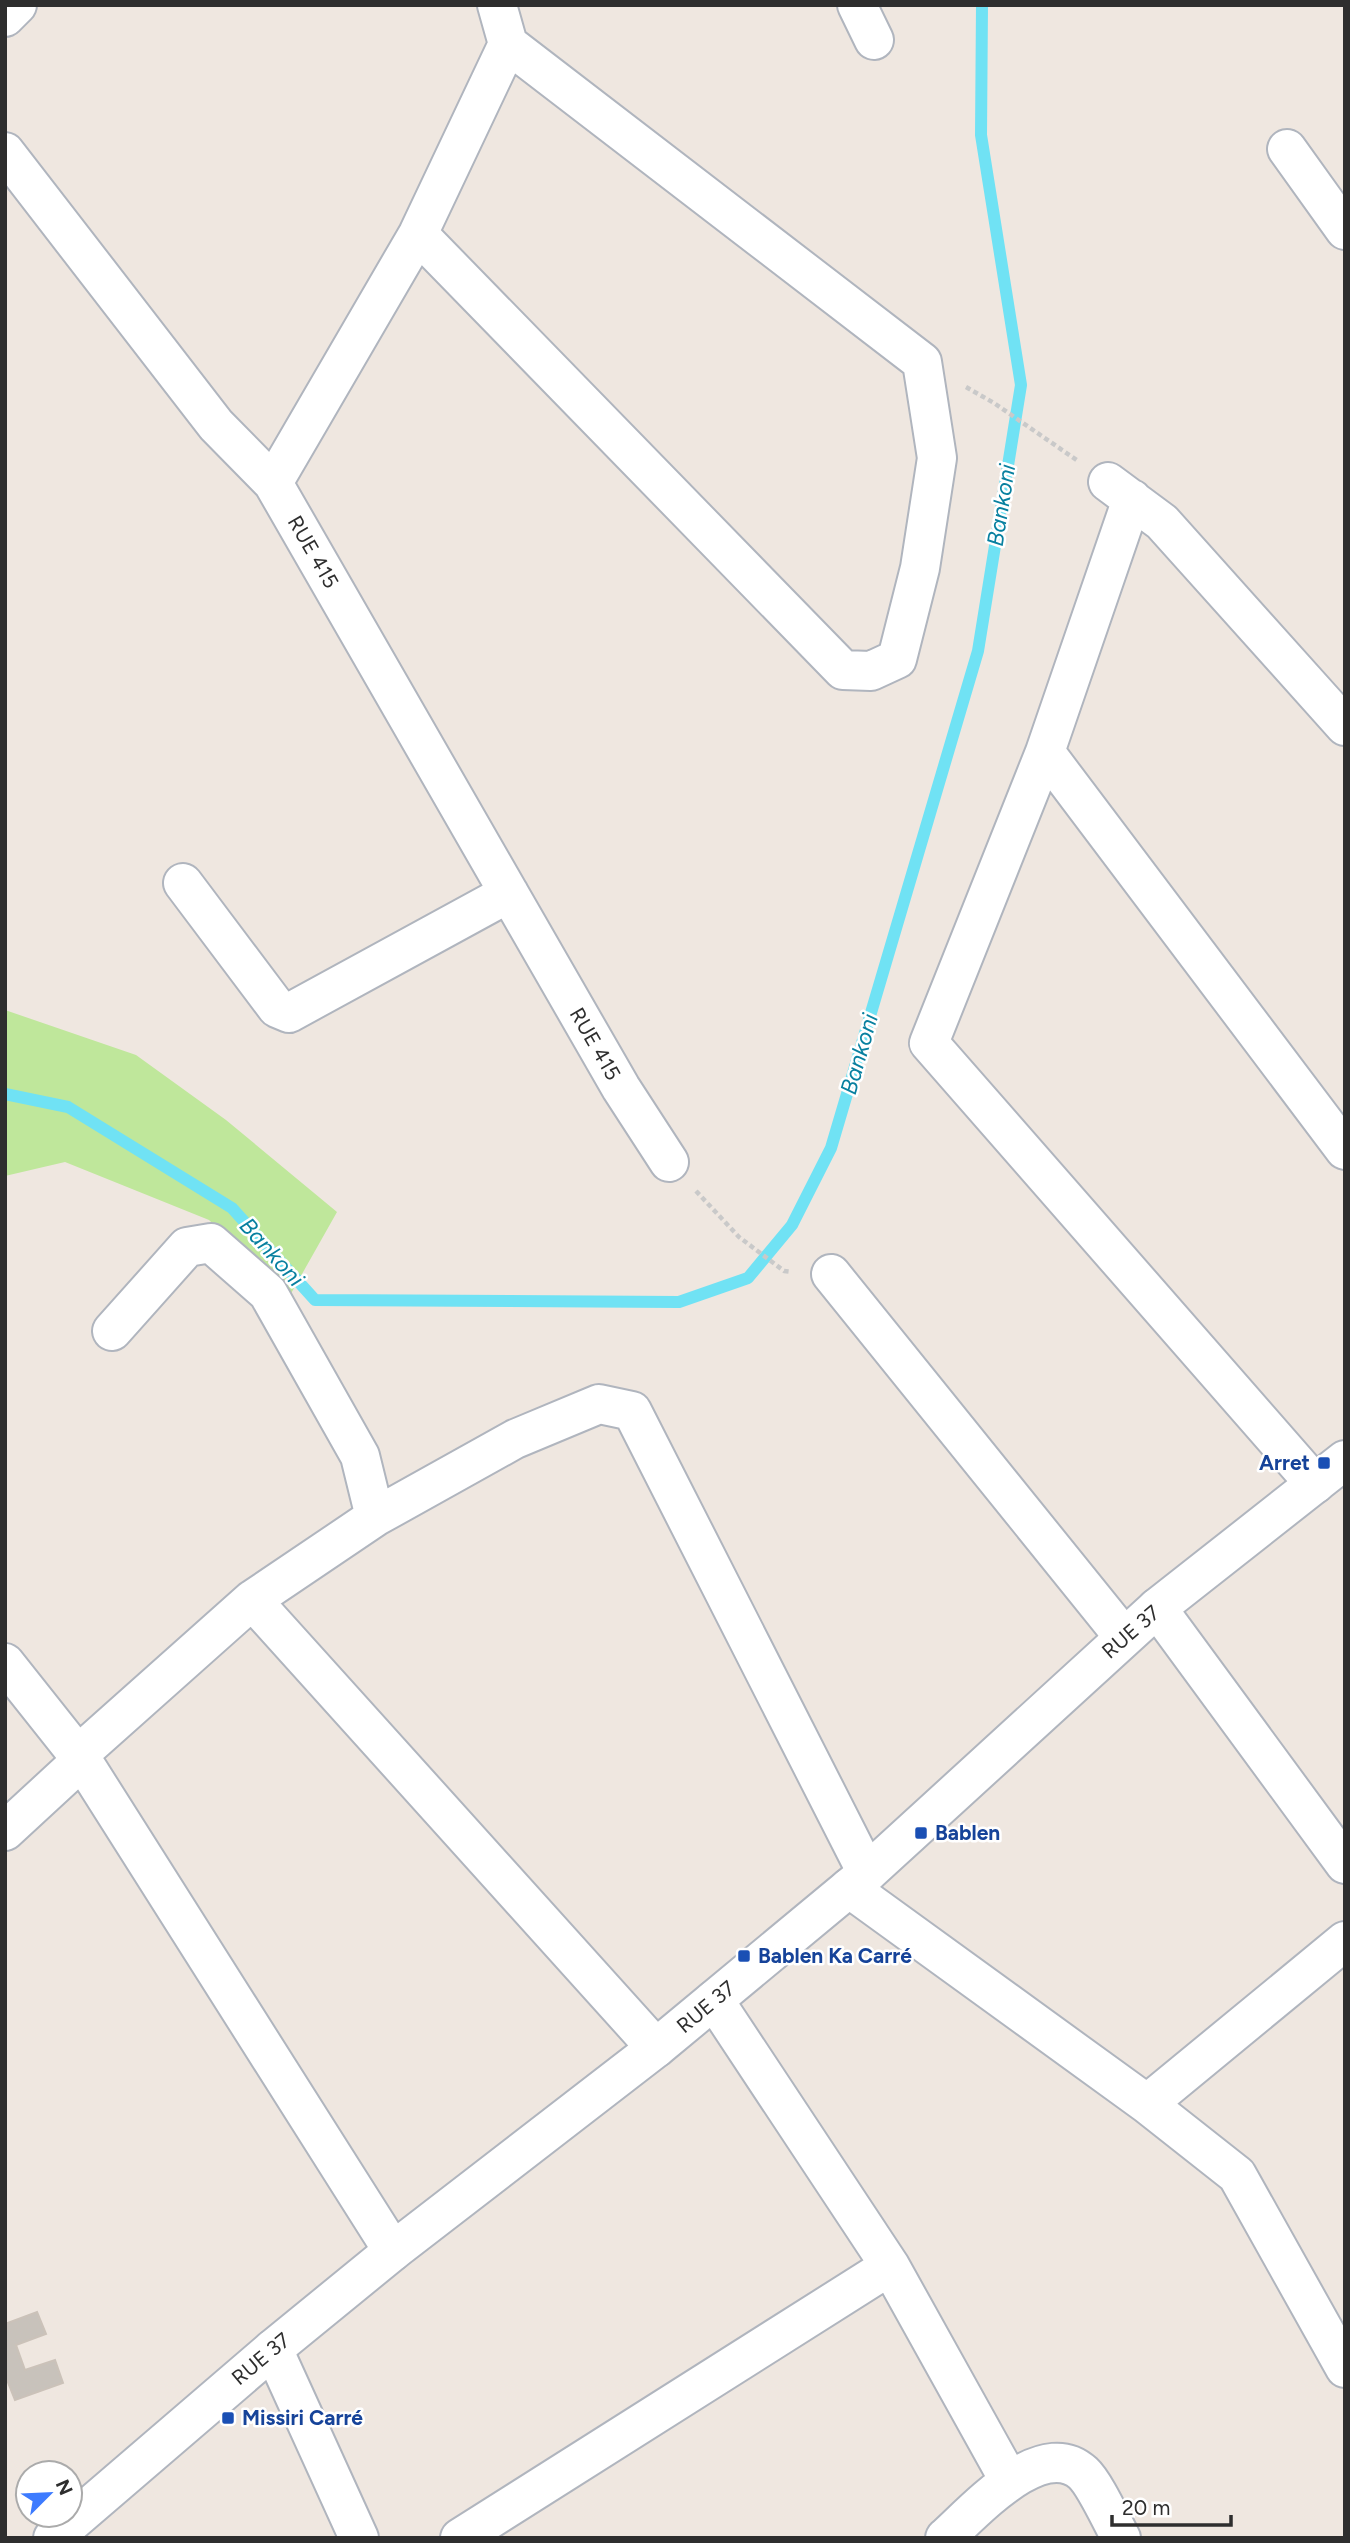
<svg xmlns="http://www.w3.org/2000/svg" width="1350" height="2543" viewBox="0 0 1350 2543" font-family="Figtree,sans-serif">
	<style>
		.green { fill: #bfe79b }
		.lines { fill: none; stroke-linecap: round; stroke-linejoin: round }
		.stream { stroke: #70e2f4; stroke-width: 12 }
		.building { fill: #c8c2bb; stroke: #cbc2b9; stroke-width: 2 }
		.minor-casing { stroke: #b0b5be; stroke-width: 42 }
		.secondary-casing { stroke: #b0b5be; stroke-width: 42 }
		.path { stroke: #c9c9c9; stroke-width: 4.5; stroke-dasharray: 5 3.5; stroke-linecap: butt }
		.minor { stroke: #fff; stroke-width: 38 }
		.secondary { stroke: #fff; stroke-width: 38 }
		.transit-dot { fill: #1a4fb4; stroke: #fff; stroke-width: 2.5 }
		.labels { text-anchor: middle; stroke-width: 5; stroke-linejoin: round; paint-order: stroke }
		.street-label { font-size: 21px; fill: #2e2e2e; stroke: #fff }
		.transit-label { font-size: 21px; font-weight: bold; fill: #164399; stroke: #fff; text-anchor: start }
		.water-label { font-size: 23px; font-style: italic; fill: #0880a0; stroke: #fff }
	</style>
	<rect width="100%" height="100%" fill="#efe7e0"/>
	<path class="green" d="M5,1010L136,1055L226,1120L337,1212L289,1297L209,1220L65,1162L5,1176Z"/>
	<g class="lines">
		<path class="stream" d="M5,1094L68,1107L232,1208L315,1300L679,1302L748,1278L792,1225L831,1148L978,651L1021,385L981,135L982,5"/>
	</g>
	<path class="building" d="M37,2312L46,2334L16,2345L25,2370L55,2360L63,2383L15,2400L5,2375V2324Z"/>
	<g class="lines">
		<defs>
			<path id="minor" d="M857,5L874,40
				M5,17L17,5
				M1287,149L1345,230
				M5,152L216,425L273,483L621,1088L669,1162
				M418,234L843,670L871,671L897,659L920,568L937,458L922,362L508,44
				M1108,482L1162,522L1345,726
				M273,483L418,234L508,44L497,5
				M1132,499L1045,752L929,1043L1315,1484
				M1045,752L1345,1150
				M183,883L277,1008L289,1013L509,893
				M831,1274L1124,1637
				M112,1331L187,1247L211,1243L268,1293L360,1456L375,1517
				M252,1600L656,2048
				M1157,1608L1345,1864
				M5,1663L82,1760L393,2251
				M78,1755L252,1600L375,1517L515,1439L599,1404L632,1411L867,1873
				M5,1831L82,1760
				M849,1888L1147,2104L1237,2175L1345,2368
				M714,2000L890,2266L1009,2480
				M1147,2104L1345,1941
				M273,2349L359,2538
				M460,2538L890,2266
				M945,2538C974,2512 1042,2435 1083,2473C1095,2484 1112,2522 1121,2538"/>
			<path id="secondary" d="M53,2538L273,2349L393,2251L656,2048L867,1873L1157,1608L1345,1460"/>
		</defs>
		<use href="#minor" class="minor-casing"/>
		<use href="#secondary" class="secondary-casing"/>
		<path class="path" d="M966,387L994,403L1078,461
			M696,1191L739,1237L784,1271L792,1272"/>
		<use href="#minor" class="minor"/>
		<use href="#secondary" class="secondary"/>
	</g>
	<g class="transit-dot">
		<rect x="1317" y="1456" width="14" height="14" rx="3.5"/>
		<rect x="914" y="1826" width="14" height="14" rx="3.5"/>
		<rect x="737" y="1949" width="14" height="14" rx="3.5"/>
		<rect x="221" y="2411" width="14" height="14" rx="3.5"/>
	</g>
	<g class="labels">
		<g class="street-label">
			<text transform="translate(313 552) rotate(60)" y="7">RUE 415</text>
			<text transform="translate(595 1044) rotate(60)" y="7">RUE 415</text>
			<text transform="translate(1131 1632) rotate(-41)" y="7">RUE 37</text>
			<text transform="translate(706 2007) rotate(-40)" y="7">RUE 37</text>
			<text transform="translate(261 2359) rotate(-40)" y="7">RUE 37</text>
		</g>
		<g class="transit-label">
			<text x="1310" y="1470" text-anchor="end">Arret</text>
			<text x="935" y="1840">Bablen</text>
			<text x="758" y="1963">Bablen Ka Carré</text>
			<text x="242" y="2425">Missiri Carré</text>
		</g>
		<g class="water-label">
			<text transform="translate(1001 505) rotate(-81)" y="8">Bankoni</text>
			<text transform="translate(859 1054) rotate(-74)" y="8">Bankoni</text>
			<text transform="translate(272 1252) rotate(48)" y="8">Bankoni</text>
		</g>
	</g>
	<rect width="1350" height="2543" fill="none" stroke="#2e2e2e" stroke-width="14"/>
	<g transform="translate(49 2494) rotate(66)"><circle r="33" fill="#ffffff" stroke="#ababab" stroke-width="2"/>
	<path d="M0-5L12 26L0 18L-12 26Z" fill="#3d7bff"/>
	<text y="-10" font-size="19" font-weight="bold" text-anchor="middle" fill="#2e2e2e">N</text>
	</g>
	<path d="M1112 2515v10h119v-10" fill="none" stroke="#2e2e2e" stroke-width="3.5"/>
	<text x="1122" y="2515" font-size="21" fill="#2e2e2e" stroke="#ffffff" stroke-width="5" paint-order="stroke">20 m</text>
</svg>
